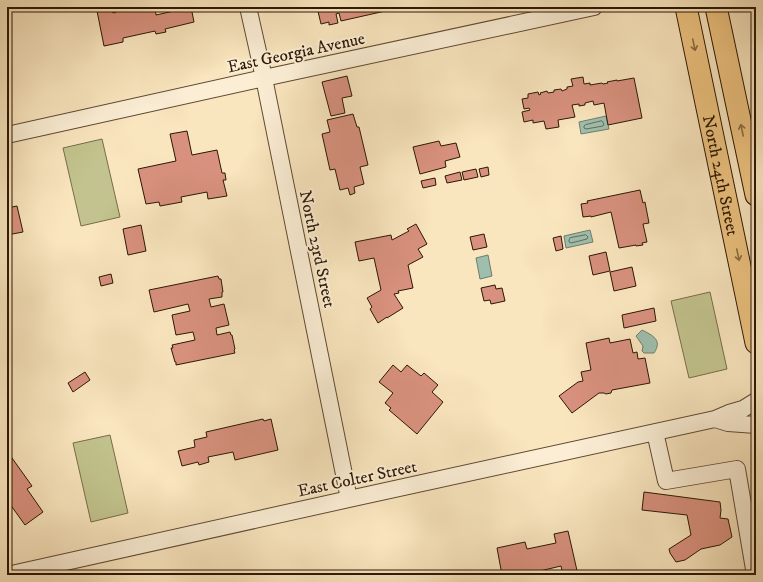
<svg xmlns="http://www.w3.org/2000/svg" width="763" height="582" viewBox="0 0 763 582" font-family="'IM FELL DW Pica',serif">
	<style>
		.green { fill: #c2c38e; stroke: #776d49 }
		.water { fill: #9ebfae; stroke: #707c6a }
		.lines { fill: none; stroke-linecap: round; stroke-linejoin: round }
		.shore { stroke: #656b59; stroke-width: 1 }
		.building { fill: #d8917e; stroke: #2c1704 }
		.minor-casing { stroke: #5f4a32; stroke-width: 18 }
		.major-casing { stroke: #2c1704; stroke-width: 23 }
		.minor { stroke: #fbeed5; stroke-width: 16 }
		.major { stroke: #ecc27f; stroke-width: 21 }
		.oneway { stroke: #8c6c42 }
		.labels { text-anchor: middle; stroke-width: 4; stroke-linejoin: round; paint-order: stroke }
		.street-label { font-size: 17px; fill: #2c1704; stroke: #fbeed5 }
	</style>
	<rect width="100%" height="100%" fill="#f9e5be"/>
	<filter id="stains"><feTurbulence type="fractalNoise" baseFrequency=".005" numOctaves="4"/><feColorMatrix values="0 0 0 0 .2 0 0 0 0 .09 0 0 0 0 .02 0 0 0 .5 -.17"/></filter>
	<radialGradient id="worn" r=".72"><stop offset=".6" stop-color="#630" stop-opacity="0"/><stop offset="1" stop-color="#630" stop-opacity=".3"/></radialGradient>
	<path class="green" d="M102,139L120,217L81,226L63,148Z
		M710,292L727,369L689,378L671,301Z
		M110,435L128,513L91,522L73,443Z"/>
	<path class="water" d="M606,116L609,129L581,134L579,122Z
		M590,230L593,242L566,248L564,236Z
		M488,255L492,276L480,279L476,258Z
		M642,330C652,335 663,340 654,353H644L642,351L643,346L636,336Z"/>
	<g class="lines">
		<path class="shore" d="M602,121L604,124L603,126L586,129L584,128V126L585,125Z
			M586,235L588,237L587,239L571,243L569,242V240L570,238Z"/>
	</g>
	<path class="building" d="M109,7L110,8H112V12L114,13L118,11L117,7H141L142,11L155,8L156,15L174,11L173,9L182,7H186V9L191,7L194,22L165,29L166,32L156,34L155,31L123,38V42L104,46L97,11H99L98,9Z
		M317,7H403L341,21L339,13L336,14L338,23L329,25V22L321,24Z
		M347,76L352,96L342,98L345,113L331,116L322,82Z
		M583,77L584,84L590,83V85L602,83L603,84L608,83L607,82L617,80V81L634,78L642,118L608,125L604,103L594,105L593,101L585,103V105L579,106V104L572,105L575,117L558,120L559,127L546,129L544,121L533,123V120L524,122L522,112L530,110L529,108L524,109L522,99L528,98V94L538,92L539,95L541,94L540,93L547,91L548,93L554,92V90L561,89L562,91L567,89V87L573,86L571,79Z
		M353,114L357,127H359L368,165L360,167L364,184L354,187L355,193L350,195L348,188L340,190L335,169L330,170L322,134L330,132L327,120Z
		M187,131L192,155L217,150L222,173H225L226,180H223L227,196L208,199L207,192L181,197L182,202L160,206L159,202L146,204L138,169L176,161L170,134Z
		M439,141L441,146L456,143L460,157L445,161L446,167L420,174L413,147Z
		M488,167L489,175L481,177L479,169Z
		M476,169L478,177L464,180L462,172Z
		M460,172L462,180L447,183L445,176Z
		M435,178L436,185L423,188L421,181Z
		M640,190L643,203L645,202L649,223L643,224L647,242L642,243L643,245L636,246V245L619,248L611,212L591,217V216L583,217L581,204L588,203L587,201Z
		M17,206L23,232L7,235V208Z
		M416,224L427,244L418,249L423,257L408,265L413,288L398,291L399,293L394,294L403,308L387,318V317L378,323L370,309L372,307L367,298L381,290L374,258L359,261L355,242L391,235L392,240L409,231L407,229Z
		M141,225L146,251L128,255L123,229Z
		M484,234L487,247L473,250L470,237Z
		M561,236L563,249L556,251L553,238Z
		M606,252L610,271L593,275L589,256Z
		M632,267L636,286L614,291L610,272Z
		M111,274L113,283L101,286L99,277Z
		M218,276L219,279H221L223,292H222V297L209,299L211,307L224,304L229,325L216,328L217,335L230,332L231,335H232L235,349L234,350L235,353L176,365V362H175L171,348H173L172,345L195,340L193,332L176,335L172,315L190,311L188,304L154,312L149,290Z
		M495,285L496,289L502,288L505,301L491,304L490,300L484,301L481,288Z
		M654,308L656,321L624,328L622,315Z
		M609,338L610,343L630,339L633,353L637,352L638,359L645,358L650,383L612,390L611,393L606,394L604,393H599L572,413L559,396L578,382L583,381L581,372L591,370L586,343Z
		M393,365L401,372L407,365L421,376L424,373L438,385L432,392L443,402L417,434L389,410L391,408L385,403L393,393L379,382Z
		M85,372L90,380L73,392L68,383Z
		M263,419L264,421L271,419L278,450L235,460L233,452L208,457L209,462L199,465L198,462L182,466L178,451L195,447L194,440L207,437L206,432Z
		M7,451L32,486L27,489L43,512L25,525L7,500Z
		M644,492L720,502L721,510L720,518L728,519L732,537L720,545L701,549L685,560L676,562L670,553L669,549L691,535L687,515L642,510Z
		M568,531L578,575H563L561,566L523,575H502L497,548L525,542L527,549L556,543L554,534Z"/>
	<g class="lines">
		<defs>
			<path id="minor" d="M248,7L264,78L349,499
				M7,135L264,78L594,7
				M715,419L728,423L756,425
				M655,432L666,481L737,469L755,575
				M7,575L349,499L715,419L729,413L743,409L756,401"/>
			<g id="major">
				<path id="s1" d="M686,7L756,343"/>
				<path d="M716,7L756,195"/>
			</g>
		</defs>
		<use href="#minor" class="minor-casing"/>
		<use href="#major" class="major-casing"/>
		<use href="#minor" class="minor"/>
		<use href="#major" class="major"/>
	</g>
	<defs><path id="oneway-shaft" d="M-6 0H5M1.5-3L5.5 0L1.5 3" fill="none" stroke-width="1.6" stroke-linecap="round" stroke-linejoin="round"/></defs>
	<g class="oneway">
		<use href="#oneway-shaft" transform="translate(694 45) rotate(78)"/>
		<use href="#oneway-shaft" transform="translate(742 130) rotate(-102)"/>
		<use href="#oneway-shaft" transform="translate(738 255) rotate(78)"/>
	</g>
	<g class="labels">
		<g class="street-label">
			<text transform="translate(296 52) rotate(-12)" y="6">East Georgia Avenue</text>
			<text dy="6" stroke="none"><textPath href="#s1" startOffset="172">North 24th Street</textPath></text>
			<text transform="translate(318 249) rotate(78)" y="6">North 23rd Street</text>
			<text transform="translate(357 478) rotate(-12)" y="6">East Colter Street</text>
		</g>
	</g>
	<rect width="763" height="582" fill="none" stroke="#f9e5be" stroke-width="24"/>
	<rect x="8" y="8" width="747" height="566" fill="none" stroke="#2c1704" stroke-width="2"/>
	<rect x="12" y="12" width="739" height="558" fill="none" stroke="#2c1704"/>
	<rect width="100%" height="100%" filter="url(#stains)"/>
	<rect width="100%" height="100%" fill="url(#worn)"/>
</svg>
